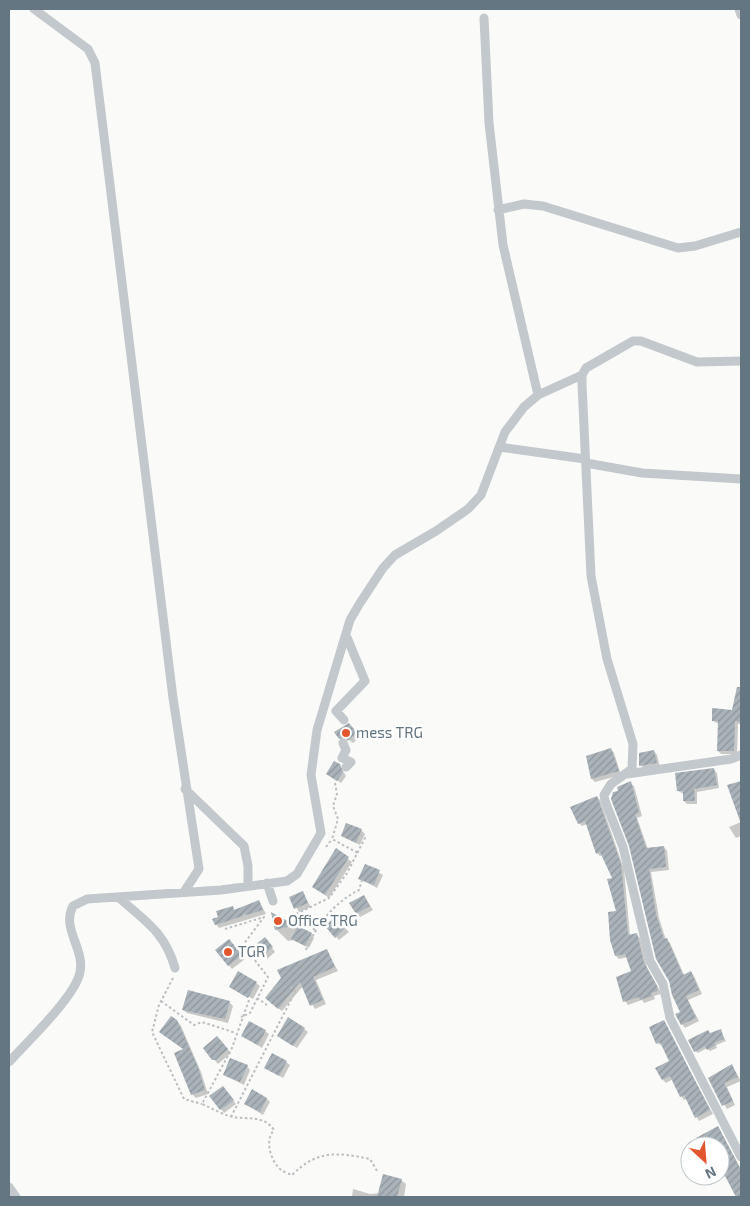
<svg xmlns="http://www.w3.org/2000/svg" width="750" height="1206" viewBox="0 0 750 1206" font-family="'Exo 2',sans-serif">
	<style>
		.shadow { fill: #0003 }
		.building { fill: url(#building-hatch) }
		.lines { fill: none; stroke-linecap: round; stroke-linejoin: round }
		.path { stroke: #bbbfc2; stroke-width: 2; stroke-dasharray: 2.5 2.5; stroke-linecap: butt }
		.street { stroke: #c3c8cc; stroke-width: 9 }
		.poi-dot { fill: #e4572e; stroke: #fff; stroke-width: 2 }
		.labels { text-anchor: middle; stroke-width: 5; stroke-linejoin: round; paint-order: stroke }
		.poi-label { font-size: 15px; fill: #657683; stroke: #fff; text-anchor: start }
	</style>
	<defs>
		<pattern id="building-hatch" width="6" height="6" patternUnits="userSpaceOnUse" patternTransform="scale(1.25)"><rect width="6" height="6" fill="#aab3b9"/><path d="M-1 1l2-2M0 6l6-6M5 7l2-2" fill="none" stroke="#8e969c"/></pattern>
	</defs>
	<rect width="100%" height="100%" fill="#fafaf8"/>
	<path class="shadow" d="M735,700L741,701V724H738L737,754H721L718,751L719,724L713,721L733,711Z
		M353,728L360,737L353,743L349,740L343,742L340,738Z
		M611,749L614,753L621,775L595,782L592,779Z
		M654,751L657,755L660,767L644,769L641,765Z
		M340,766L346,776L341,783L327,774Z
		M713,769L717,773L719,788L697,792V804H687L684,801V794L678,791Z
		M630,783L634,786L642,816L637,818L648,849L664,847L667,851L669,870L651,872L659,918L666,940L670,943L684,975L691,972L694,976L702,994L688,1000L699,1021L685,1028L682,1024L681,1012L620,792Z
		M597,797L600,800L624,869L630,936L637,935L640,938L647,967L660,991L661,994L654,996L655,999L644,1003L642,1000L628,1005L625,1001L633,971L628,957L619,959L616,956L617,912L614,879L603,855L600,856L597,853L587,824L582,826L579,823Z
		M741,822V836L736,838L729,827Z
		M361,830L365,834L360,845L342,836Z
		M336,850L352,862L329,898L314,887Z
		M366,865L383,875L377,888L360,879Z
		M302,892L311,907L299,912L291,898Z
		M364,896L373,910L360,917L357,913Z
		M259,901L266,914L219,928L216,924L233,908L236,911Z
		M272,915L311,934L314,938L309,948L294,940L288,941L276,929Z
		M336,918L349,932L339,940L327,926Z
		M268,942L275,952L267,959L255,946Z
		M232,944L245,959L232,969L216,950Z
		M327,951L338,971L316,980L326,1004L315,1009L303,986L282,1011L270,1002Z
		M256,983L260,986L253,999L231,987Z
		M229,1002L233,1006L228,1023L187,1013L183,1010Z
		M177,1021L181,1026L201,1072L208,1094L196,1098L192,1094L185,1050Z
		M664,1022L713,1114L699,1121L687,1099L684,1100L681,1096L673,1079L666,1083L663,1080L670,1061L663,1046L657,1043Z
		M304,1029L308,1032L297,1048L282,1039Z
		M265,1031L269,1034L262,1048L242,1036Z
		M720,1031L726,1041L716,1045L717,1048L710,1051L707,1048L698,1053L695,1051L711,1034Z
		M221,1041L231,1053L218,1064L204,1048Z
		M286,1062L290,1065L283,1078L265,1067Z
		M247,1066L250,1070L244,1085L224,1075Z
		M732,1066L741,1081L727,1087L735,1105L727,1109L709,1079Z
		M226,1091L236,1104L224,1113L221,1109Z
		M267,1099L270,1102L263,1115L245,1104Z
		M718,1127L741,1169V1197H738L726,1176L714,1181L710,1176H720V1146H702Z
		M401,1180L406,1184L404,1197H352L353,1189L370,1194L380,1193Z"/>
	<path class="building" d="M737,687H741V722L735,721L734,751H717L718,721H712V708L732,710Z
		M349,723L357,733L348,740L344,737L339,739L334,732Z
		M611,748L619,771L591,779L586,756Z
		M654,750L657,763L639,766V753Z
		M334,761L340,764L343,772L337,781L326,774Z
		M714,768L717,785L694,789L695,801H683V791H677L675,773Z
		M631,781L639,813L635,814L646,848L664,846L666,867L649,869L656,914L664,939L667,938L683,975L691,971L699,990L686,996L696,1018L681,1025L675,1014L680,1012L672,995L669,981L656,959L629,846L611,799L613,792L618,791L617,787Z
		M741,781V821H740L727,785Z
		M597,796L621,864L628,935L637,933L644,963L657,986L658,991L651,993L652,996L640,1000L639,997L623,1002L616,977L631,971L625,954L615,956L610,940L608,912L616,911L607,879L612,878L600,852L596,854L585,821L578,824L570,807Z
		M346,823L362,829L356,843L341,836Z
		M336,848L349,857L325,895L312,887Z
		M365,864L380,870L374,885L358,879Z
		M303,891L308,903L294,909L289,897Z
		M364,895L370,906L356,914L349,903Z
		M259,900L263,910L247,915L243,914V916L215,925L212,919L218,917L216,911L233,906L234,910Z
		M271,912L295,925L275,930Z
		M336,916L344,925V929L335,938L325,926Z
		M298,926L312,933L305,946L291,939Z
		M265,937L273,947L262,956L254,946Z
		M229,939L242,955L228,966L215,950Z
		M327,949L335,967L313,977L323,1000L310,1006L300,982L278,1009L265,998L281,978L277,970Z
		M238,971L257,982L248,998L229,987Z
		M188,990L230,1001L225,1019L182,1010Z
		M171,1016L177,1020L198,1067L205,1090L191,1095L174,1053L183,1049L159,1032Z
		M288,1017L305,1028L293,1046L277,1036Z
		M664,1020L710,1110L695,1118L684,1095L680,1097L670,1076L662,1080L655,1068L669,1061L660,1042L656,1044L649,1027Z
		M249,1021L266,1030L258,1045L241,1036Z
		M721,1029L724,1039L714,1043L716,1045L707,1050L705,1046L694,1052L688,1040L708,1030L710,1033Z
		M217,1036L228,1049L216,1060H212L203,1048Z
		M272,1053L287,1061L279,1076L264,1068Z
		M230,1058L248,1065L240,1082L223,1075Z
		M732,1064L738,1077L724,1083L733,1101L722,1106L708,1078Z
		M223,1086L234,1100L220,1110L209,1096Z
		M252,1089L267,1098L260,1112L244,1104Z
		M718,1126L741,1170V1197H736L723,1172L720,1174V1146H700L696,1138Z
		M383,1174L402,1179L397,1197H377Z"/>
	<g class="lines">
		<path class="path" d="M335,783L337,794L333,806L338,819L332,839L358,853
			M326,847L332,839
			M225,929L264,917L243,945L268,977L250,1013L241,1017
			M315,930L296,914L329,898L347,873L365,838L359,834
			M306,950C316,925 335,902 359,890L362,880
			M173,978L159,1005L152,1032L184,1099L202,1104
			M257,998L267,1005
			M249,1000L232,1048L202,1104C211,1108 220,1113 229,1116C245,1121 262,1113 274,1130C264,1141 271,1161 281,1170C284,1172 289,1174 292,1175C317,1150 337,1152 370,1159L377,1171
			M161,1001L194,1025L202,1022L236,1033
			M231,1117L295,992L290,986"/>
		<path class="street" d="M34,9L88,49L95,63L173,698L199,869L184,892
			M739,9L741,15
			M484,18L489,123L503,245L538,395
			M498,210L524,204L543,206L678,248L695,246L741,232
			M741,361L697,362L641,341H633L586,368L582,375V384L591,576L607,659L633,744L632,769L611,784L604,795L605,801L623,847L650,961L663,984L670,1018L741,1157
			M499,447L585,459
			M586,463L642,473L741,479
			M344,720L336,711L365,681L346,635
			M343,743L346,750L342,758L351,762L346,767
			M627,774L731,759L741,755
			M185,789L244,846L248,866V886
			M267,883L273,901
			M118,897C145,921 165,932 175,968
			M9,1062C26,1043 76,996 80,972C85,949 61,928 73,906L87,899L221,890L287,881L297,874L321,833L311,775L317,730L350,620L360,603L383,568L395,555L436,531L468,509L481,495L505,432L524,407L538,395L582,375
			M9,1187L16,1197"/>
	</g>
	<g class="poi-dot">
		<circle cx="346" cy="733" r="5"/>
		<circle cx="278" cy="921" r="5"/>
		<circle cx="228" cy="952" r="5"/>
	</g>
	<g class="labels">
		<g class="poi-label">
			<text x="356" y="738">mess TRG</text>
			<text x="288" y="926">Office TRG</text>
			<text x="238" y="957">TGR</text>
		</g>
	</g>
	<rect width="750" height="1206" fill="none" stroke="#657683" stroke-width="20"/>
	<g transform="translate(705 1161) rotate(154)"><circle r="24" fill="#ffffff" stroke="#c1c8cd"/>
	<path d="M0-4L9 19L0 12L-9 19Z" fill="#e4572e"/>
	<text y="-8" font-size="14" font-weight="bold" text-anchor="middle" fill="#657683">N</text>
	</g>
</svg>
